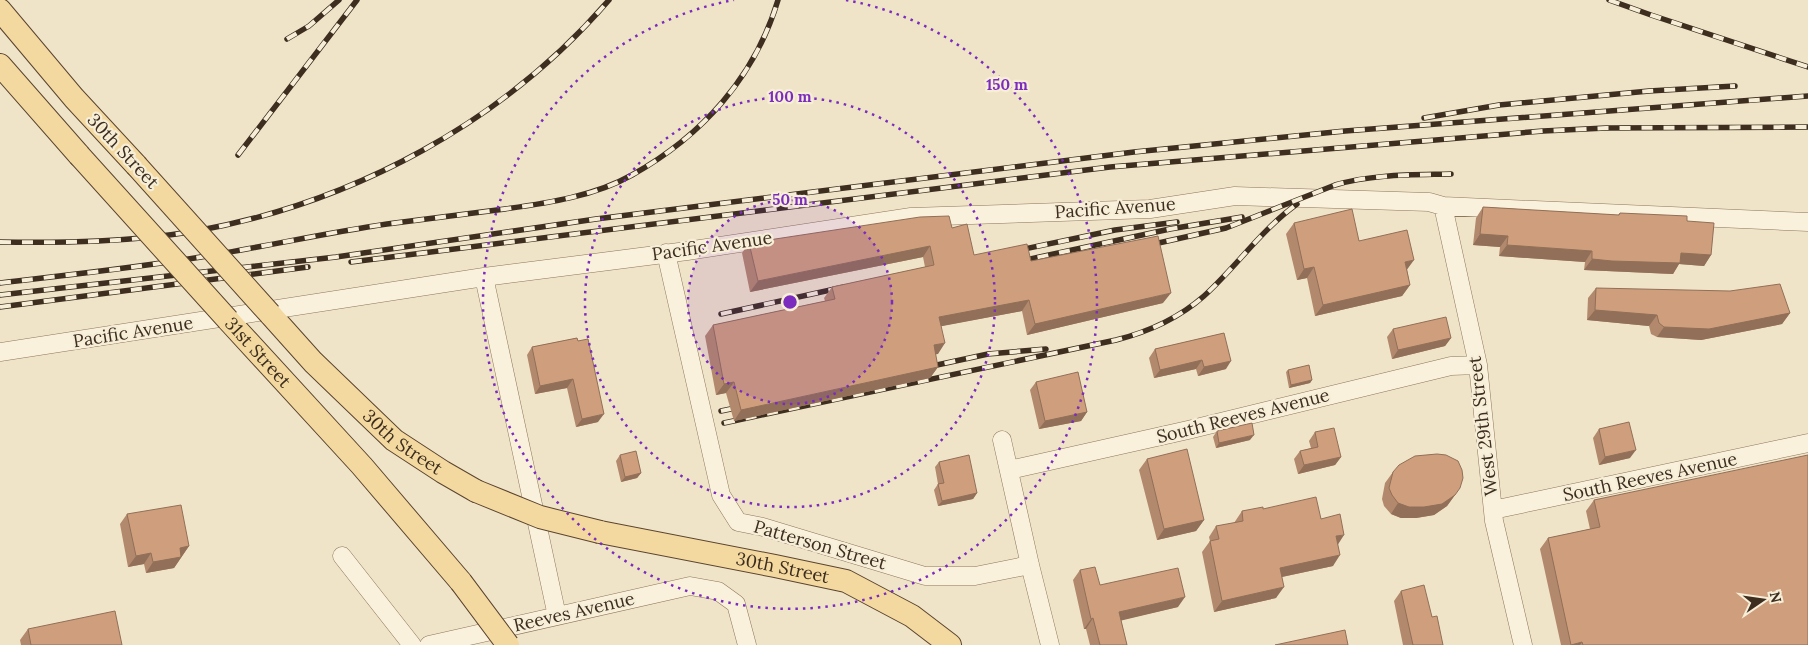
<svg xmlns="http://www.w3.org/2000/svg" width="1808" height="645" viewBox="0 0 1808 645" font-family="Lora,serif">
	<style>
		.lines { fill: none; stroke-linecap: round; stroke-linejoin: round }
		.minor-casing { stroke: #8d765c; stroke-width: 19 }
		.major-casing { stroke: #5b4430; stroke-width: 24 }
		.minor { stroke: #faf1dc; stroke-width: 18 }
		.major { stroke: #f3d9a0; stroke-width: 22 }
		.rail-casing { stroke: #3d2e20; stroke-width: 5.5 }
		.rail { stroke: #f7eed8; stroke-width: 4; stroke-dasharray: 11; stroke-linecap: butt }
		.major-bridge-casing { stroke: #5b4430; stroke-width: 24; stroke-linecap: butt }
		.major-bridge { stroke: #f3d9a0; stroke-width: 22 }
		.wall { fill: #b2896c }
		.shaded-wall { fill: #916f58 }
		.building { fill: #cf9f7d; stroke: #916f58 }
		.ring { fill: none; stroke: #7b2cbf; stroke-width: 2.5; stroke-dasharray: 2.5 5 }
		.labels { text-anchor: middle; stroke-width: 4.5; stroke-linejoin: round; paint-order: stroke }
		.street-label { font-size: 18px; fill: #3d2e20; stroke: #f7eed8 }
		.centre { fill: #7b2cbf; stroke: #f7eed8; stroke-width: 2.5 }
		.ring-label { font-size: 15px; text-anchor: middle; font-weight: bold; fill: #7b2cbf; stroke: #f7eed8; stroke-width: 4.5; stroke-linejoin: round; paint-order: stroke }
	</style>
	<rect width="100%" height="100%" fill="#f0e4c8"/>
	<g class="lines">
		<defs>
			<path id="minor" d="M1443,206L1478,365L1494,521L1523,645
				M666,253L721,495L738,522L763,527L925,576H975L1030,565
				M484,277L557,616
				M0,352L484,277L687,251L911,217L1150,209L1235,196L1429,202L1443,206L1808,222
				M1002,440L1030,565L1050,645
				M1009,470L1188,430L1451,366L1478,365
				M1493,510L1808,443
				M342,556L412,645
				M429,645L690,586L718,591L736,604L747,645"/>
			<g id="major">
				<path d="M0,10L74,98L136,165"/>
				<path d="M0,65L79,155"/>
				<path id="s1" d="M270,314L313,362L394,440L443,472L476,491"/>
				<path id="s2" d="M228,320L362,466L461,582"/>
				<path id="s3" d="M600,532L775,566L846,581L912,616L950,645"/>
			</g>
		</defs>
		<use href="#minor" class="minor-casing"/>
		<use href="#major" class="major-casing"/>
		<use href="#minor" class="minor"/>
		<use href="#major" class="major"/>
		<defs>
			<path id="rail" d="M1609,0L1651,15L1808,67
				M287,39L309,26L339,0
				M1424,118L1499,105L1649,91L1735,86
				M238,155L357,0
				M0,242C65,243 131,242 196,231C353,203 504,122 609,0
				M1145,246L1226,228L1335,185C1373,174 1412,175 1451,174
				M1015,251L1115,230L1177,222
				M351,262L1110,167L1543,131L1606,128L1808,127
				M1016,262L1170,229L1242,217
				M0,283C67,275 134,268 201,257C263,247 325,233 387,224C427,219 466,214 505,209C548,203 595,196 632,175C702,136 755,77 778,0
				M0,295L336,257L596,219L1134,152L1345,131L1808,96
				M0,307L308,267
				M721,314L844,287
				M923,368L988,354L1046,349
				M721,411L745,406
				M724,423L1116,340C1148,332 1179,318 1204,296C1237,266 1261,230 1297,204"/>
		</defs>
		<use href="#rail" class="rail-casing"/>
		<use href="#rail" class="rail"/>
		<defs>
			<path id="major-bridge" d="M79,155L228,320
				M136,165L270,314
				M476,491L540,517L600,532
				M461,582L508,645"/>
		</defs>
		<use href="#major-bridge" class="major-bridge-casing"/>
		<use href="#major-bridge" class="major-bridge"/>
	</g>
	<path class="wall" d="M1483,207L1618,215L1620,213L1687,221L1711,255L1704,266L1679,264L1673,274L1584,270L1585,262L1499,256L1500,247L1473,245L1476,218Z
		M1294,223L1359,241L1407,270L1410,285L1402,296L1315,316L1307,278L1297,280L1286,234Z
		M952,228L974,255L1031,261L1163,303L1027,335L1022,311L941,326L938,354H935L938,367L930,378L734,421L726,393L716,395L705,336L713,325L825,301L824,298L832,287L925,267L923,257L750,292L742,253L749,243Z
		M1596,288L1790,313L1782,324L1701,340L1657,337L1651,334L1649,326L1587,320L1588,298Z
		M1393,329L1451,338L1445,346L1392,359L1387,337Z
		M1224,333L1226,369L1198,376L1196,369L1154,378L1149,358L1155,349Z
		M577,338L598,422L576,427L567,388L535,394L527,355L532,347Z
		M1288,370L1312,380L1310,383L1289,388L1286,372Z
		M1036,382L1087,412L1081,421L1039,429L1030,390Z
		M1599,429L1630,458L1599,465L1593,438Z
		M1217,431L1250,440L1216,448L1213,437Z
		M1315,432L1341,457L1335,465L1298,474L1294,459L1300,451L1311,448L1309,441Z
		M620,455L641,473L637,478L621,482L616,461Z
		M1147,459L1204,520L1196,531L1157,540L1139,470Z
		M939,462L977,493L973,499L938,506L934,490L938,484L935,467Z
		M1393,472L1455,495L1447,506L1434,515L1416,518H1401L1391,514L1384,506L1382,499L1385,483Z
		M1594,500L1808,645H1561L1540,549L1548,538L1590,529L1586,511Z
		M1263,509L1321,519L1338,544L1333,566L1282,577L1276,598L1214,612L1202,552L1210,541L1209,537L1216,526L1234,523L1242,511Z
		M127,514L189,546L174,568L146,573L144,564L128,567L120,524Z
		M1080,570L1100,585L1178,607L1121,620L1127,645H1090L1086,629H1084L1073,580Z
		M1401,591L1432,617L1443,645H1403L1394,601Z
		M28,629L122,645H21L20,640Z"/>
	<path class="shaded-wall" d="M1480,234L1508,236L1500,247L1473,245Z
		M1507,245L1592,251L1585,262L1499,256Z
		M930,246L923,257L750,292L758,281Z
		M1681,253L1711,255L1704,266L1679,264L1673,274L1584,270L1592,259Z
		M1414,260L1406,271L1405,262Z
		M1314,267L1307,278L1297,280L1304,269Z
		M1410,285L1402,296L1315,316L1323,305Z
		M1171,293L1163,303L1027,335L1035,324Z
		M1029,300L1022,311L932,328L939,317Z
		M1595,310L1657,315L1649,326L1587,320Z
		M1790,313L1782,324L1701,340L1657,337L1664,327Z
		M1451,338L1445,346L1392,359L1398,350Z
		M945,343L938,354L926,356L934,345Z
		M1202,360L1196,369L1154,378L1160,370Z
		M1231,361L1226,369L1198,376L1204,367Z
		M938,367L930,378L734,421L741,410Z
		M573,379L567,388L535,394L540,386Z
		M1312,380L1310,383L1289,388L1291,385Z
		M734,382L726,393L716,395L724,384Z
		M1087,412L1081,421L1039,429L1045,421Z
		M604,414L598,422L576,427L582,419Z
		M1254,435L1250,440L1216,448L1219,443Z
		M1636,450L1630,458L1599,465L1605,457Z
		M1341,457L1335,465L1298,474L1304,465Z
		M641,473L637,478L621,482L625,477Z
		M977,493L973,499L938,506L942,501Z
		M1455,495L1447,506L1434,515L1416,518H1401L1391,514L1398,503Z
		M1204,520L1196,531L1157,540L1164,529Z
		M1344,535L1337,546L1336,536Z
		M189,546L174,568L146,573L153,562L180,548Z
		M151,553L144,564L128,567L136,556Z
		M1340,555L1333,566L1272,579L1280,568Z
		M1284,587L1276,598L1214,612L1222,601Z
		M1185,597L1178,607L1111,623L1119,612Z
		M1093,618L1086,629H1084L1091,619Z
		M1582,642L1580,645H1571Z"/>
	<path class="building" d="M1483,207L1619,215L1620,213L1687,216V221L1714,223L1711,255L1681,253L1680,263L1612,261L1592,259V251L1507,245L1508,236L1480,234Z
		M1352,209L1359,241L1407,230L1414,260L1405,262L1410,285L1323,305L1314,267L1304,269L1294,223Z
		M949,216L952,228L967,224L974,255L1027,244L1031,261L1158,236L1171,293L1035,324L1029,300L939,317L945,343L934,345L938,367L741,410L734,382L724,384L713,325L835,299L832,287L934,265L930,246L758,281L749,243L920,217Z
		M1780,284L1790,313L1709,329L1664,327L1659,323L1657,315L1595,310L1596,288L1730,291Z
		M1446,317L1451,338L1398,350L1393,329Z
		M1224,333L1231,361L1204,367L1202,360L1160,370L1155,349Z
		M577,338L578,341L588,339L604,414L582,419L573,379L540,386L532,347Z
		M1309,365L1312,380L1291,385L1288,370Z
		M1078,372L1087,412L1045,421L1036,382Z
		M1629,422L1636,450L1605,457L1599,429Z
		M1252,423L1254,435L1219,443L1217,431Z
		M1334,428L1341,457L1304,465L1300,451L1318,447L1315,432Z
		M1187,449L1204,520L1164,529L1147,459Z
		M636,451L641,473L625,477L620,455Z
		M1437,454L1446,455L1458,461L1462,470L1463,478L1460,488L1455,495L1442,504L1424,507H1409L1398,503L1392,495L1389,488L1393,472L1399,465L1415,456Z
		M969,455L977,493L942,501L938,484L944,483L939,462Z
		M1808,455V645H1583L1582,642L1571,645L1548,538L1600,527L1594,500Z
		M1316,497L1321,519L1340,514L1344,535L1336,536L1340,555L1280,568L1284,587L1222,601L1210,541L1219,539L1216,526L1243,521L1242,511L1263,507V509Z
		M181,505L189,546L180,548L181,557L153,562L151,553L136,556L127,514Z
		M1095,567L1100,585L1178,568L1185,597L1119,612L1127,645H1100L1093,618L1091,619L1080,570Z
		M1424,585L1432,617L1437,616L1443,645H1413L1401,591Z
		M115,611L122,645H31L28,629Z
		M1345,630L1348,645H1275Z"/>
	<circle cx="790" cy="302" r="102" fill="#7b2cbf" fill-opacity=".12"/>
	<g class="ring">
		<circle cx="790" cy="302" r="102"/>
		<circle cx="790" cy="302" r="205"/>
		<path d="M846 0A307 307 0 1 1 734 0"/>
	</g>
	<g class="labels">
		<g class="street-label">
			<text transform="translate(123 151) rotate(47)" y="6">30th Street</text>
			<text transform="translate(1115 208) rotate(-4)" y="6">Pacific Avenue</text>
			<text transform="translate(712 246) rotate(-8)" y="6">Pacific Avenue</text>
			<text transform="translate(133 332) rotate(-9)" y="6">Pacific Avenue</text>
			<text dy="6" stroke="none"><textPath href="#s2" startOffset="44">31st Street</textPath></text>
			<text transform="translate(1243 416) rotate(-14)" y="6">South Reeves Avenue</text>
			<text transform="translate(1483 426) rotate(-97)" y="6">West 29th Street</text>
			<text dy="6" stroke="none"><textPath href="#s1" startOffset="185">30th Street</textPath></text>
			<text transform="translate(1650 477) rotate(-12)" y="6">South Reeves Avenue</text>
			<text transform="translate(820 545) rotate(16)" y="6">Patterson Street</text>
			<text dy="6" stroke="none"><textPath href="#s3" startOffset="186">30th Street</textPath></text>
			<text transform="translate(574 612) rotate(-13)" y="6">Reeves Avenue</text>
		</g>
	</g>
	<circle cx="790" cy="302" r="8" class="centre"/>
	<g class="ring-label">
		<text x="1007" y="90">150 m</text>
		<text x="790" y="102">100 m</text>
		<text x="790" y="205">50 m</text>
	</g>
	<g transform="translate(1763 600) rotate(77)" stroke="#f7eed8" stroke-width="4" paint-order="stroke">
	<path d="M0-4L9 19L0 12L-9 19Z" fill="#3d2e20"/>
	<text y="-8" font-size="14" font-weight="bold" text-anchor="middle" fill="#3d2e20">N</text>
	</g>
</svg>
